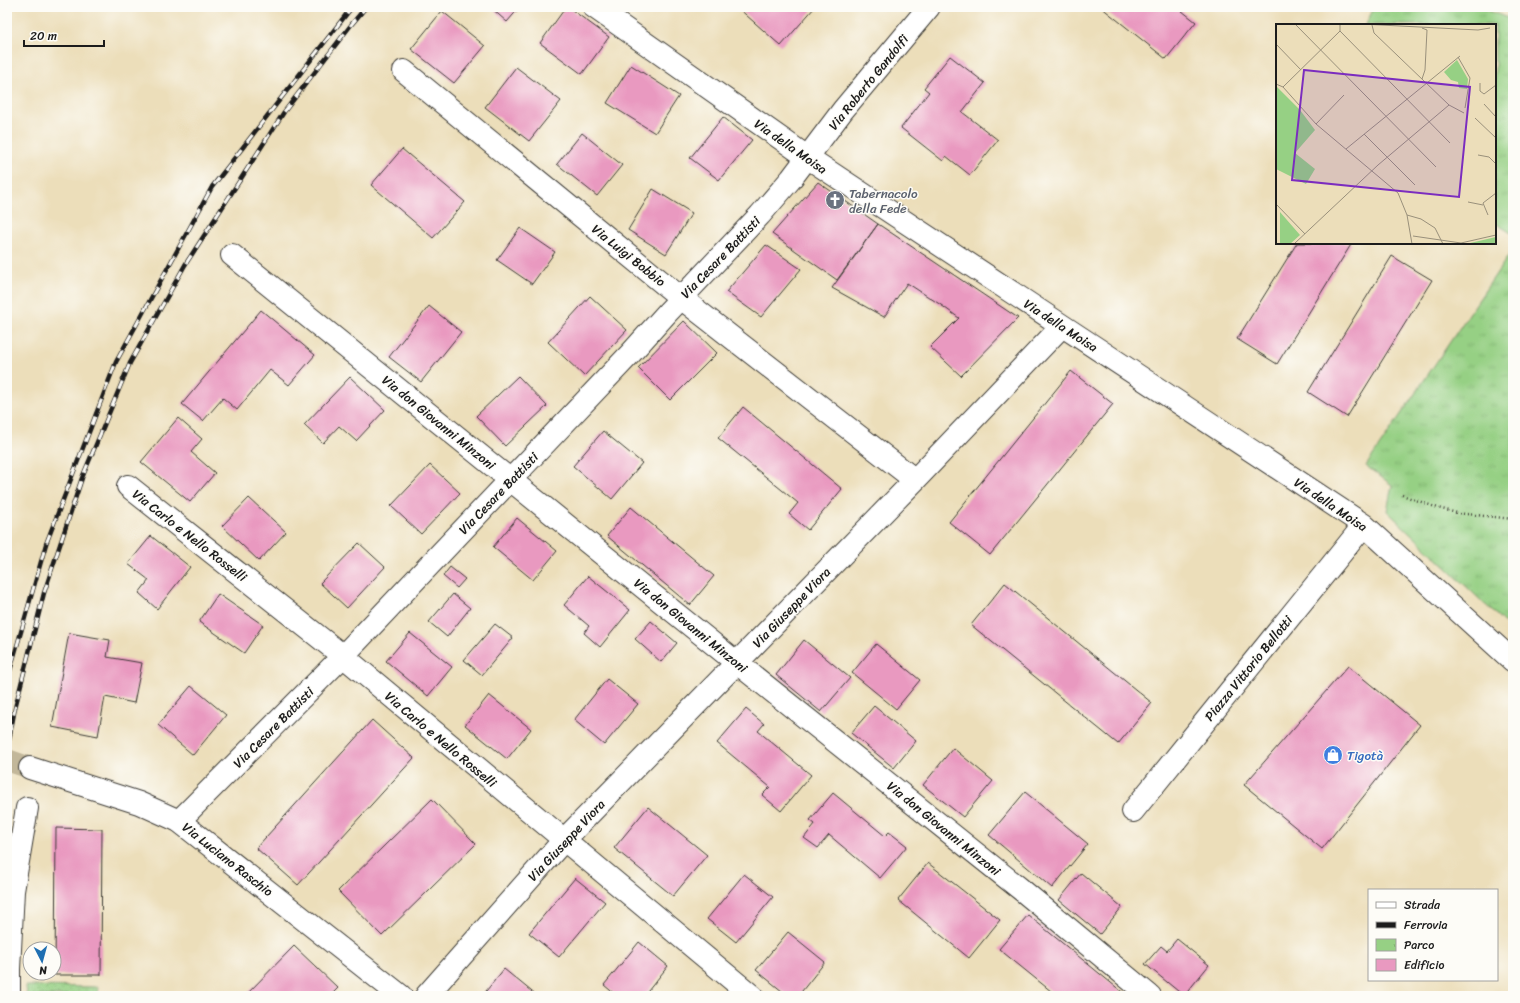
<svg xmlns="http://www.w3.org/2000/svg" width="1520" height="1003" viewBox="0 0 1520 1003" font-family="Sriracha,sans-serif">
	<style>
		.grass { fill: url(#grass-dots); stroke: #597650 }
		.park { fill: url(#park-tufts); stroke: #597650 }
		.building { fill: #e999c0 }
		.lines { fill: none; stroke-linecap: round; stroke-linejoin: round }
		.tertiary-tunnel { stroke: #c2b79a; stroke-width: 22; stroke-dasharray: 22 11; stroke-linecap: butt }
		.minor-casing { stroke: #3b3934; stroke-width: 24 }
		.tertiary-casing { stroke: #3b3934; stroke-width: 24 }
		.path { stroke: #3b3934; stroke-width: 2.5; stroke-dasharray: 1 3; stroke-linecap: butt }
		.minor { stroke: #fff; stroke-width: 22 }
		.tertiary { stroke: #fff; stroke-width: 22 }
		.rail-casing { stroke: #1c1c1c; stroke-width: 4.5 }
		.rail { stroke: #fdfcf7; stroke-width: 3; stroke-dasharray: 9; stroke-linecap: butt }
		.labels { text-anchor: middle; stroke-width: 3; stroke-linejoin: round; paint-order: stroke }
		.street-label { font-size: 13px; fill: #1c1c1c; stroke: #fdfcf7 }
		.worship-label { font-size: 13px; fill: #5b616d; stroke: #fdfcf7; text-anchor: start }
		.shop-label { font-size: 13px; fill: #366cbe; stroke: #fdfcf7; text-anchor: start }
		.inset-road { fill: none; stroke: #99907b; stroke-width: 1 }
		.view { fill: #7b2cbf; fill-opacity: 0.15; stroke: #7b2cbf; stroke-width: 2 }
		.inset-edge { fill: none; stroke: #1c1c1c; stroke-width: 2 }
	</style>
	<defs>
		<pattern id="grass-dots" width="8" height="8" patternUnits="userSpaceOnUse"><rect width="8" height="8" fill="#96d084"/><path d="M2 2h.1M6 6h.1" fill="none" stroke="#81b271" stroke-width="1.8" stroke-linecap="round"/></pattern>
		<pattern id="park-tufts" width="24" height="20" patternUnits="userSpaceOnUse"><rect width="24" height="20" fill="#96d084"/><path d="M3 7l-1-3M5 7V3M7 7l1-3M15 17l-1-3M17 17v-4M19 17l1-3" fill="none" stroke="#81b271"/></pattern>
	</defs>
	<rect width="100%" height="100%" fill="#fdfcf7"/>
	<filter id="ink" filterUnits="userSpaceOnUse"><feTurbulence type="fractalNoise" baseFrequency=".025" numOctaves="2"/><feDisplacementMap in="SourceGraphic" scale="8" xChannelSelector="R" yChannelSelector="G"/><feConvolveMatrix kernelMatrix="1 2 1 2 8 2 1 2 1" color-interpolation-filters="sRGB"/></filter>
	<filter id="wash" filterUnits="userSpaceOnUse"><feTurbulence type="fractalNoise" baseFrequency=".012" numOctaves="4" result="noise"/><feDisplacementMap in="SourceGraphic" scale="16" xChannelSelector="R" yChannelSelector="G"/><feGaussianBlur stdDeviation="0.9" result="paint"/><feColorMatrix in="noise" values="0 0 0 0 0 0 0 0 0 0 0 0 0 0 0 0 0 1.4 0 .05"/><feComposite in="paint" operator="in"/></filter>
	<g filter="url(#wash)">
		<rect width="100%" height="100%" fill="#ecdeba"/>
		<path class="grass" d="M26,986L98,987L99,996H27Z"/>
		<path class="park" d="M1374,7H1479L1513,20V234L1495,223V25H1366Z
			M1513,249V631L1387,511L1392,485L1366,466Z"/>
		<g id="blocks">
			<path class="building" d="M490,7H520L507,22Z
				M566,7H568L609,37L582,74L540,43Z
				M737,7H815L781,46Z
				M1101,7H1177L1196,22L1166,59Z
				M442,11L485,46L454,83L411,49Z
				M950,56L985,83L962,112L998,140L970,175L946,156L943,161L901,128L929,92L924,88Z
				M631,65L679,96L655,133L607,103Z
				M516,67L561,101L529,141L485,107Z
				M723,117L752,140L719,180L690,158Z
				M582,133L622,165L597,196L557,164Z
				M402,149L465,202L433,238L371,185Z
				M818,182L878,224L837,280L772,234Z
				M653,189L692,213L666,254L628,230Z
				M878,224L1018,318L961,376L930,347L959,318L941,305L907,283L884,317L832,288Z
				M520,228L555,252L532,284L497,260Z
				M1297,243H1352L1277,364L1237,339Z
				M766,245L801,269L761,317L726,292Z
				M1392,256L1432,280L1347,417L1308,392Z
				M590,296L627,330L584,376L548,342Z
				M429,306L461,332L421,382L389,357Z
				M261,310L315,355L289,385L270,370L237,410L223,398L203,421L182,404Z
				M684,321L717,353L670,400L638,368Z
				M1071,371L1113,404L990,555L949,522Z
				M518,376L547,406L505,446L476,416Z
				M350,377L385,410L356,441L339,426L323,443L304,425Z
				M743,407L842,489L808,530L789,514L798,503L718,438Z
				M178,418L202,439L191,452L215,473L190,502L141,462Z
				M603,431L642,463L612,499L573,466Z
				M430,465L460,493L421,534L391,506Z
				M249,498L286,532L259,561L222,526Z
				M631,507L714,576L690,605L607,536Z
				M517,518L557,551L533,580L493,547Z
				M151,536L190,567L157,609L139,593L149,580L128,564Z
				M359,543L385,567L347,608L320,583Z
				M450,567L465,579L457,588L443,576Z
				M588,576L630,610L600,647L584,633L589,626L564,605Z
				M1005,583L1152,703L1118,744L971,625Z
				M218,594L263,625L244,653L199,622Z
				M453,594L470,608L447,637L429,622Z
				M651,621L677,643L661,662L635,639Z
				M495,624L513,638L482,675L464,660Z
				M69,633L110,640L107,657L142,663L134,703L105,697L98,736L52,727Z
				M410,633L452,667L428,696L386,661Z
				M804,640L850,678L821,712L776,675Z
				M876,644L920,680L896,709L852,673Z
				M1348,666L1420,725L1322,849L1244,785Z
				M607,679L638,704L604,745L574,720Z
				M191,686L226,715L193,755L158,725Z
				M489,695L531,729L507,759L465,725Z
				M874,706L916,741L894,768L851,733Z
				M746,709L764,724L758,731L811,775L781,811L762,795L770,787L717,743Z
				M372,720L414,758L298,885L256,848Z
				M953,748L993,781L963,817L923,785Z
				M1025,792L1088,844L1052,888L989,835Z
				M833,793L885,836L889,832L907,846L880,878L829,835L818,848L804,838L815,824L810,820Z
				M432,799L476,844L382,936L338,891Z
				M648,807L707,855L673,896L614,848Z
				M56,828L102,829L101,975H55Z
				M928,863L1000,920L969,958L898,900Z
				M1081,873L1122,907L1100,934L1059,900Z
				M744,874L773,897L736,942L707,919Z
				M575,878L605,902L559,957L529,933Z
				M1028,915L1127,996H1057L999,949Z
				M788,932L825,962L798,996H788L756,970Z
				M1177,939L1209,965L1184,996L1145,964L1161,946L1167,951Z
				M639,942L668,966L644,996H617L604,985Z
				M294,946L338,988L330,996H245Z
				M504,969L537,996H482Z"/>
		</g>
	</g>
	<g filter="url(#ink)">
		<use href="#blocks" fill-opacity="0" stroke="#3b3934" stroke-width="1"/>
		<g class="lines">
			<path class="tertiary-tunnel" d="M7,760L30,768"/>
			<defs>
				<path id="minor" d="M594,7L807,157L1364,525L1513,661
					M404,71L681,298L915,480
					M232,255L737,663L1023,891L1150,996
					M128,486L343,656L752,996
					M1133,811L1364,525
					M179,821L343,656L631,353L667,313L760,215L791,179L843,110L929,7
					M9,996V969L13,891L27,808
					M426,996L563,841L915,480L1062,326"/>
				<path id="tertiary" d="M30,768L139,803L179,821L401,996"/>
			</defs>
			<use href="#minor" class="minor-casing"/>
			<use href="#tertiary" class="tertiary-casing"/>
			<path class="path" d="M1402,495L1438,508L1457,513L1513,519"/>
			<use href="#minor" class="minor"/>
			<use href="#tertiary" class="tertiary"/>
			<defs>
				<path id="rail" d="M7,681L46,544L116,362L212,187L352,7
					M7,750L15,708L44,593L82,478L130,363L185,265L284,112L351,25L366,7"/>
			</defs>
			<use href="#rail" class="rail-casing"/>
			<use href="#rail" class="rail"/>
		</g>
	</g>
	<defs>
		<symbol id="church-disc" viewBox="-11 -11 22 22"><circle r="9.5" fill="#6b7280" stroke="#fdfcf7"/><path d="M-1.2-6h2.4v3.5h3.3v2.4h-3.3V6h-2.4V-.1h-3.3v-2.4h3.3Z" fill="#fff"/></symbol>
		<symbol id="shop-disc" viewBox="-11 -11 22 22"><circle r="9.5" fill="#3f7fe0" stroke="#fdfcf7"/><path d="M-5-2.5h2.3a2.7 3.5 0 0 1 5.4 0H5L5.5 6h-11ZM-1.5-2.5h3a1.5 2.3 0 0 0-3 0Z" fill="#fff"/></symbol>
	</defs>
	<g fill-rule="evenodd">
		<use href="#church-disc" x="824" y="189" width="22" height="22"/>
		<use href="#shop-disc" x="1322" y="744" width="22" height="22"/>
	</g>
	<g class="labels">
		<g class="street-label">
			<text transform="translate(868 82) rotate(-51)" y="5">Via Roberto Gandolfi</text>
			<text transform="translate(791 146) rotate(35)" y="5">Via della Moisa</text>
			<text transform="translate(629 255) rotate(39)" y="5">Via Luigi Bobbio</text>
			<text transform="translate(720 257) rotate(-46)" y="5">Via Cesare Battisti</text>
			<text transform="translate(1061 325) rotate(33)" y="5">Via della Moisa</text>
			<text transform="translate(439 422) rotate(39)" y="5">Via don Giovanni Minzoni</text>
			<text transform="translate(498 493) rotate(-46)" y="5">Via Cesare Battisti</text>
			<text transform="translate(1331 504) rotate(34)" y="5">Via della Moisa</text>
			<text transform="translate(190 535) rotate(38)" y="5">Via Carlo e Nello Rosselli</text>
			<text transform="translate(791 607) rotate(-46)" y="5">Via Giuseppe Viora</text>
			<text transform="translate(691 625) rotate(39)" y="5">Via don Giovanni Minzoni</text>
			<text transform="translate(1248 668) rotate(-51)" y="5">Piazza Vittorio Bellotti</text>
			<text transform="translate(273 727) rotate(-45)" y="5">Via Cesare Battisti</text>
			<text transform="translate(441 739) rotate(40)" y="5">Via Carlo e Nello Rosselli</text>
			<text transform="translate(944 828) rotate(39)" y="5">Via don Giovanni Minzoni</text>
			<text transform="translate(566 840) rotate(-47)" y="5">Via Giuseppe Viora</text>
			<text transform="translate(228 859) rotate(38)" y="5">Via Luciano Raschio</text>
		</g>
		<g class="worship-label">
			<text x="849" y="198">Tabernacolo<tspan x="849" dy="15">della Fede</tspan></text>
		</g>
		<g class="shop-label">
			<text x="1347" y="760">Tigotà</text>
		</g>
	</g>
	<g transform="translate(1276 24)">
		<rect width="220" height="220" fill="#ecdeba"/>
		<path d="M181,36L192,55L191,65L183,64L182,58L175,56L168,48ZM220,213V220H190Z" fill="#96d084"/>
		<path d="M0,62L24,86L39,106L19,129L39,145L30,160L0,145ZM4,188L24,211L14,220H4Z" fill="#96d084"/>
		<path class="inset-road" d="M19,0L160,143M64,0V7L174,119M85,0L202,6L214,4M96,1L98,9L173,81L188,89M0,20L25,46M182,33L194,54L189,84M146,55L149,46L151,6L146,4M204,59V67L208,70L220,61M0,60L7,63L40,100L122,169L131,191L136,220M7,63L64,7M208,80L220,93M199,94L220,114M40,100L68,71M88,110L139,161M70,125L184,32M202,131L213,133L220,140M192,178L207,181M0,180L29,210M131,191L145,195L159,204L167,220M212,191L207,179L220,169M137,212L185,219L220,211M18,220L102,141L173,81"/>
		<path class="view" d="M28,46L194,63L183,173L16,156Z"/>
		<rect width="220" height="220" class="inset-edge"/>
	</g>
	<rect width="1520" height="1003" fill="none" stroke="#fdfcf7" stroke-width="24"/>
	<rect x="1368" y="889" width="130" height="92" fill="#fdfcf7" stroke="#a3a29f"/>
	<rect x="1376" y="902" width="20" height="6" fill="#ffffff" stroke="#a3a29f"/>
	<text x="1404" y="909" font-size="12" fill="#1c1c1c">Strada</text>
	<rect x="1376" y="922" width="20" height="6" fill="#1c1c1c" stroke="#a3a29f"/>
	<text x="1404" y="929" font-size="12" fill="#1c1c1c">Ferrovia</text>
	<rect x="1376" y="939" width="20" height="12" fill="url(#park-tufts)" stroke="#a3a29f"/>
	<text x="1404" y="949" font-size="12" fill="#1c1c1c">Parco</text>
	<rect x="1376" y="959" width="20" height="12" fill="#e999c0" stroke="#a3a29f"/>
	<text x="1404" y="969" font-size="12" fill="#1c1c1c">Edificio</text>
	<g transform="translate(42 961) rotate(174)"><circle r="19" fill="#fdfcf7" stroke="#a3a29f"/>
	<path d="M0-3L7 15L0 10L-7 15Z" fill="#1f6fb2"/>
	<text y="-6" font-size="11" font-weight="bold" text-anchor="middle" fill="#1c1c1c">N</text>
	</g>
	<path d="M24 40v6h80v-6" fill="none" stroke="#1c1c1c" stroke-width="2"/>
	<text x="30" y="40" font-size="12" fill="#1c1c1c" stroke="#fdfcf7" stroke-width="3" paint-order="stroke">20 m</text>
</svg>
